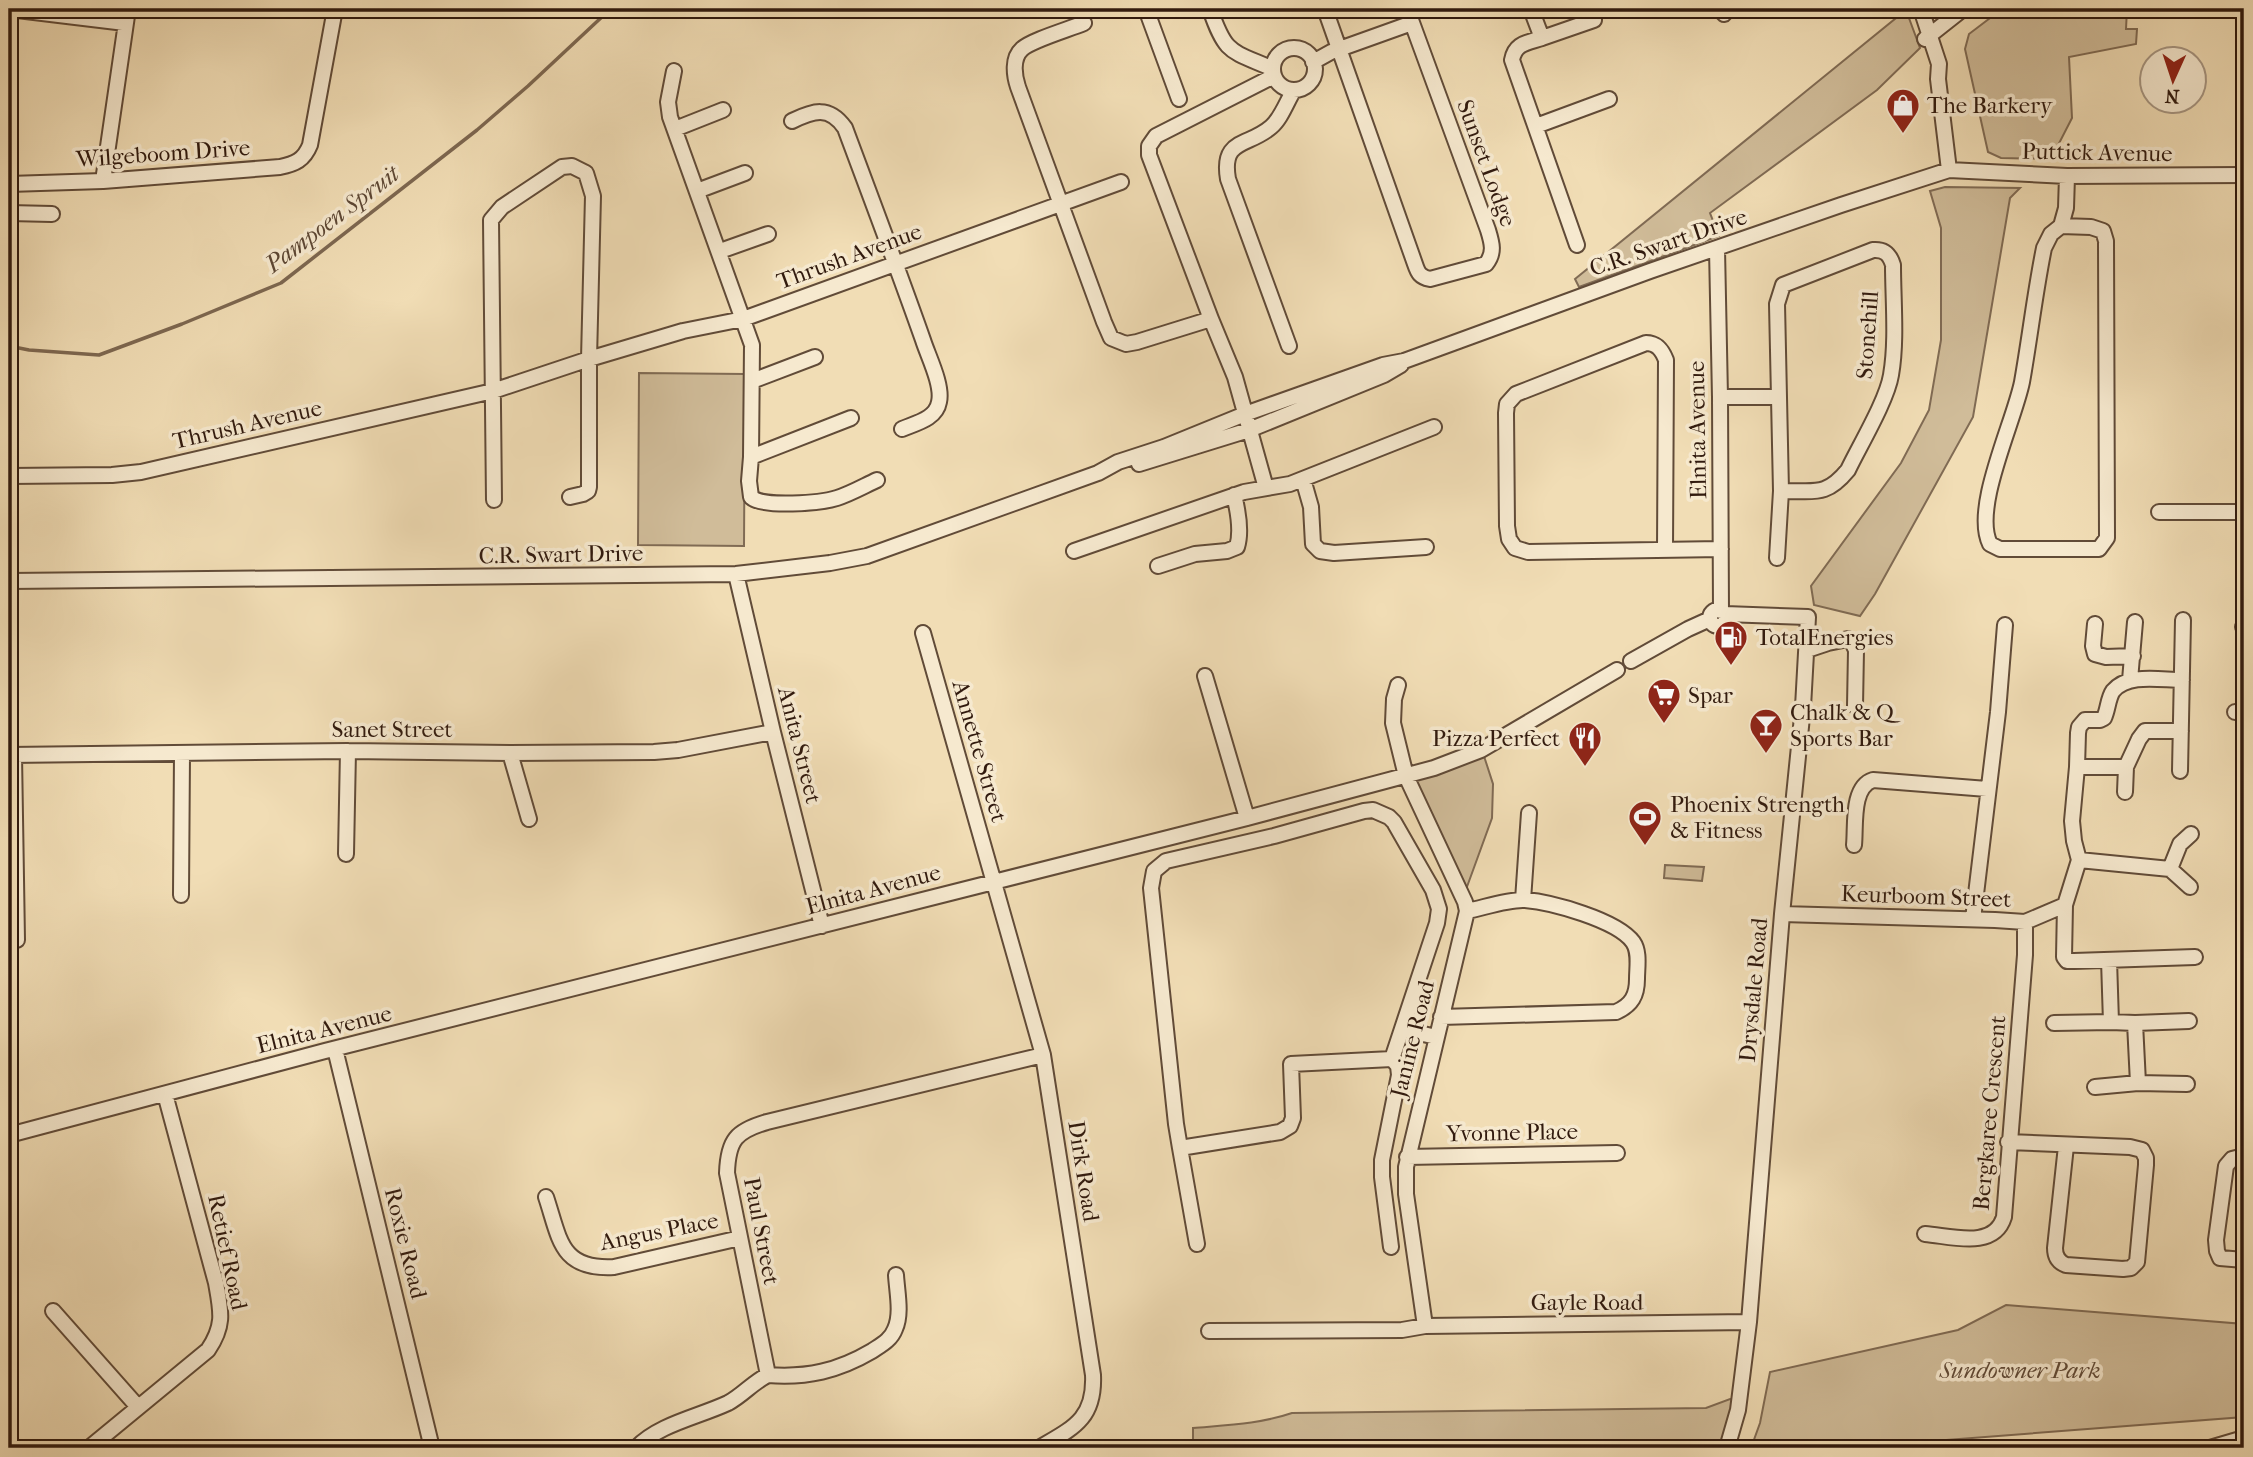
<svg xmlns="http://www.w3.org/2000/svg" width="2253" height="1457" viewBox="0 0 2253 1457" font-family="'IM FELL French Canon',serif">
	<style>
		.green { fill: #d0bc99; stroke: #806b54; stroke-width: 2 }
		.lines { fill: none; stroke-linecap: round; stroke-linejoin: round }
		.stream { stroke: #7d6750; stroke-width: 3.5 }
		.minor-casing { stroke: #614b38; stroke-width: 18 }
		.minor { stroke: #f6e9cf; stroke-width: 14 }
		.labels { text-anchor: middle; stroke-width: 7; stroke-linejoin: round; paint-order: stroke }
		.poi-label { font-size: 23px; fill: #311a0e; stroke: #f6e9cf; text-anchor: start }
		.street-label { font-size: 23px; fill: #311a0e; stroke: #f6e9cf }
		.park-label { font-size: 23px; font-style: italic; fill: #614b38; stroke: #f6e9cf }
		.water-label { font-size: 24px; font-style: italic; fill: #5d4734; stroke: #f6e9cf }
	</style>
	<rect width="100%" height="100%" fill="#f1ddb5"/>
	<filter id="stains"><feTurbulence type="fractalNoise" baseFrequency=".00286" numOctaves="4"/><feColorMatrix values="0 0 0 0 .2 0 0 0 0 .09 0 0 0 0 .02 0 0 0 .5 -.17"/></filter>
	<radialGradient id="worn" r=".72"><stop offset=".6" stop-color="#630" stop-opacity="0"/><stop offset="1" stop-color="#630" stop-opacity=".3"/></radialGradient>
	<path class="green" d="M2002,9H2127L2126,29H2137L2136,44L2069,57L2072,118L2051,159L2001,158L1988,152L1965,49L1969,34Z
		M1906,10L1920,48L1877,90L1710,213L1719,236L1579,287L1575,279Z
		M1945,187L2020,188L2010,198L1973,417L1875,594L1860,616L1814,605L1811,586L1901,463L1929,410L1941,340V228L1930,191Z
		M639,373L745,374L744,546L638,545Z
		M1483,753L1493,784L1492,818L1464,895L1410,778Z
		M1665,865L1704,867L1702,881L1664,878Z
		M2006,1305L2244,1324V1417L1842,1448H1751L1760,1423L1770,1372L1958,1330Z
		M1730,1399L1733,1400L1721,1448H1193V1428C1227,1425 1260,1424 1292,1413L1706,1408Z"/>
	<g class="lines">
		<path class="stream" d="M9,346L29,350L99,355L182,324L281,283L477,130L528,86L604,15L628,9"/>
		<defs>
			<path id="minor" d="M9,9L125,23
				M1146,9L1179,99
				M1210,9C1226,55 1230,50 1273,69
				M1325,9L1415,264C1418,273 1420,277 1430,279L1486,264C1495,253 1492,243 1488,230L1407,9
				M1531,9L1542,38C1527,43 1515,43 1512,60L1577,245
				M1723,9L1724,14
				M1921,9L1939,64L1938,79L1949,170
				M1933,9H1951
				M1084,23C1070,29 1032,40 1022,49C1012,58 1014,75 1018,87L1104,322L1111,338L1126,344L1137,342L1211,319L1235,377L1266,488
				M1542,38L1594,20
				M1925,39L1963,9
				M1273 69a21 21 0 1 1 42 0a21 21 0 1 1-42 0Z
				M1313,62L1331,52L1412,23
				M674,71L668,102L670,117L752,345L751,457L749,481L751,497C763,508 821,503 837,498C850,494 864,486 877,480
				M792,121C813,111 829,105 845,128C871,198 898,269 923,340C928,356 943,385 939,402C936,419 916,423 902,429
				M1536,126L1609,99
				M675,129L723,110
				M103,181L128,9
				M9,184L103,181L280,167C295,164 304,160 310,145L335,9
				M697,191L745,173
				M9,213L52,214
				M2061,226L2091,227L2103,231L2106,241L2107,538L2099,549H2000L1990,544C1972,508 2014,422 2022,382C2030,337 2035,292 2044,248L2051,234Z
				M2061,226L2066,208L2067,176
				M1717,249L1720,397L1721,611
				M1873,250C1885,249 1890,255 1893,265C1893,300 1897,341 1891,375C1887,400 1860,445 1848,470C1825,498 1814,490 1781,491L1777,304L1783,285Z
				M720,251L768,234
				M1211,319L1149,155V146L1156,136L1274,76
				M1289,346L1228,179C1221,138 1248,147 1271,127C1281,119 1287,101 1294,90
				M752,381L815,357
				M1720,397H1778
				M751,457L851,418
				M1139,464L1249,430L1384,375L1401,365
				M9,476L112,475L141,472L493,391L589,359L683,331L743,319L1121,182
				M1303,479L1311,507L1313,544L1320,551L1334,553L1426,547
				M494,500L491,220L502,207L562,167L572,166L586,173L593,196L589,359V487L588,491L583,494L570,497
				M2159,512H2244
				M1665,550L1666,360C1662,350 1657,343 1646,343L1516,394L1507,404L1506,413L1507,526L1509,539L1515,548L1528,552L1721,549
				M1074,551L1244,492L1290,484L1434,427
				M1777,558L1781,491
				M1158,566L1195,554L1227,551L1237,547C1242,531 1238,511 1234,495
				M736,574L773,732L822,926
				M9,581L736,574L830,563L867,556L1098,473L1118,462L1164,447L1245,414L1383,365L1404,361L1650,271L1841,205L1949,170L2067,176L2244,175
				M1710 618a8 8 0 1 1 16 0a8 8 0 1 1-16 0Z
				M1725,614L1808,617L1803,707L1782,914L1749,1322L1738,1410L1727,1448
				M2095,624L2093,646L2095,654L2106,657L2133,656
				M2243,627H2244
				M923,633L1043,1055L1093,1375C1095,1419 1073,1428 1039,1448
				M1807,650L1828,643L1848,639L1853,644L1856,650L1855,706
				M1631,661L1688,629L1710,619
				M1205,676L1247,818
				M2130,680L2135,622
				M1398,685L1394,699L1393,723L1406,776L1465,902L1467,911L1406,1167V1194L1425,1326
				M2235,712H2244
				M2181,731H2145L2139,739L2126,767H2077L2072,821L2074,841L2079,860L2065,905L2064,957L2067,961H2074L2195,957
				M510,753L529,819
				M9,755L348,751L510,753L654,752L678,750L773,732
				M14,755L17,940
				M2077,767L2078,733L2079,727L2085,720H2100L2104,718C2108,710 2108,698 2113,691C2128,673 2160,680 2182,680
				M2180,771L2183,620
				M2125,792L2126,767
				M1373,810L1389,817L1394,822L1433,890L1439,909L1437,923L1392,1059L1291,1064L1293,1118L1290,1126L1280,1132L1180,1148L1176,1124L1151,888L1154,871L1166,861L1274,836L1364,811Z
				M1854,845C1856,826 1851,787 1873,780L1987,789
				M346,854L348,751
				M2079,860L2170,869L2190,887
				M2170,869L2180,844L2191,834
				M181,895L182,754
				M1523,900L1529,813
				M1782,914L1995,920L2025,922L2065,905
				M1973,919L1998,712L2005,625
				M2109,960L2111,1022L2135,1023L2138,1083L2187,1084
				M1441,1017L1616,1012C1632,1005 1637,995 1637,979C1637,967 1640,952 1633,942C1617,920 1551,902 1525,900C1508,899 1483,908 1467,911
				M2054,1023L2111,1022
				M2135,1023L2189,1021
				M1402,1029L1436,1037
				M335,1049L432,1448
				M2095,1087L2138,1083
				M9,1135L325,1051L1247,818L1434,768L1481,750L1617,670
				M2008,1142L2130,1147L2142,1150L2146,1158V1165L2137,1262L2131,1268L2123,1269L2066,1265C2058,1262 2055,1256 2055,1248L2066,1146
				M1180,1148L1197,1244
				M2244,1156L2232,1159L2226,1166L2216,1240L2217,1251L2220,1258L2244,1260
				M1407,1157L1617,1153
				M546,1197C560,1239 560,1270 614,1267L740,1238
				M1925,1234C1951,1236 1994,1250 2004,1217L2025,955V922
				M1391,1247L1382,1177V1160L1399,1075L1398,1066L1392,1059
				M53,1311L138,1407
				M1209,1331L1402,1330L1425,1326L1749,1322
				M768,1375C807,1378 838,1371 872,1351C881,1345 891,1340 895,1329C902,1314 897,1292 896,1275
				M89,1448L208,1350C225,1325 221,1311 216,1283L165,1094
				M636,1448C659,1424 698,1417 728,1403C743,1395 753,1382 768,1375L727,1173C728,1140 736,1131 767,1122L1043,1055
				M2210,1448L2244,1438"/>
		</defs>
		<use href="#minor" class="minor-casing"/>
		<use href="#minor" class="minor"/>
	</g>
	<defs>
		<symbol id="shop-pin" viewBox="-11 -11 22 30"><path d="M0 17L-7.5 6A9.5 9.5 0 1 1 7.5 6Z" fill="#8f2418" stroke="#f6e9cf"/><path d="M-5-2.5h2.3a2.7 3.5 0 0 1 5.4 0H5L5.5 6h-11ZM-1.5-2.5h3a1.5 2.3 0 0 0-3 0Z" fill="#fff"/></symbol>
		<symbol id="fuel-pin" viewBox="-11 -11 22 30"><path d="M0 17L-7.5 6A9.5 9.5 0 1 1 7.5 6Z" fill="#8f2418" stroke="#f6e9cf"/><path d="M-5.5-6h7V0h2V4h1.3V-2.5L3-4.5l.8-.8L6-3V5H2.5V1h-1V6h-7ZM-4.2-4.7v3.2H.2V-4.7Z" fill="#fff"/></symbol>
		<symbol id="supermarket-pin" viewBox="-11 -11 22 30"><path d="M0 17L-7.5 6A9.5 9.5 0 1 1 7.5 6Z" fill="#8f2418" stroke="#f6e9cf"/><path d="M-6-5.5h2.5l.6 2H6L4.5 2H-2.5L-4.4-4H-6ZM-1.5 3.2a1.3 1.3 0 1 0 .1 0ZM3 3.2a1.3 1.3 0 1 0 .1 0Z" fill="#fff"/></symbol>
		<symbol id="bar-pin" viewBox="-11 -11 22 30"><path d="M0 17L-7.5 6A9.5 9.5 0 1 1 7.5 6Z" fill="#8f2418" stroke="#f6e9cf"/><path d="M-6-5H6L.8 .8V4.5H3.5V6h-7V4.5H-.8V.8Z" fill="#fff"/></symbol>
		<symbol id="restaurant-pin" viewBox="-11 -11 22 30"><path d="M0 17L-7.5 6A9.5 9.5 0 1 1 7.5 6Z" fill="#8f2418" stroke="#f6e9cf"/><path d="M-5-6h1v4h1v-4h1v4h1v-4h1v5L-1.5 .5V6h-2V.5L-5-1ZM5-6V6H3V1.5H1.5Q1.5-4 5-6Z" fill="#fff"/></symbol>
		<symbol id="stadium-pin" viewBox="-11 -11 22 30"><path d="M0 17L-7.5 6A9.5 9.5 0 1 1 7.5 6Z" fill="#8f2418" stroke="#f6e9cf"/><path d="M0-5a6.5 5 0 1 0 0 10a6.5 5 0 1 0 0-10ZM-3.5-1.8h7v3.6h-7Z" fill="#fff"/></symbol>
	</defs>
	<g fill-rule="evenodd">
		<use href="#shop-pin" x="1884" y="86" width="38" height="52"/>
		<use href="#fuel-pin" x="1712" y="618" width="38" height="52"/>
		<use href="#supermarket-pin" x="1645" y="676" width="38" height="52"/>
		<use href="#bar-pin" x="1747" y="706" width="38" height="52"/>
		<use href="#restaurant-pin" x="1566" y="719" width="38" height="52"/>
		<use href="#stadium-pin" x="1626" y="798" width="38" height="52"/>
	</g>
	<g class="labels">
		<g class="poi-label">
			<text x="1927" y="113">The Barkery</text>
			<text x="1756" y="645">TotalEnergies</text>
			<text x="1688" y="703">Spar</text>
			<text x="1790" y="720">Chalk &amp; Q<tspan x="1790" dy="26">Sports Bar</tspan></text>
			<text x="1560" y="746" text-anchor="end">Pizza Perfect</text>
			<text x="1670" y="812">Phoenix Strength<tspan x="1670" dy="26">&amp; Fitness</tspan></text>
		</g>
		<g class="street-label">
			<text transform="translate(2097 152) rotate(1)" y="8">Puttick Avenue</text>
			<text transform="translate(163 153) rotate(-4)" y="8">Wilgeboom Drive</text>
			<text transform="translate(1487 163) rotate(70)" y="8">Sunset Lodge</text>
			<text transform="translate(1668 242) rotate(-19)" y="8">C.R. Swart Drive</text>
			<text transform="translate(849 256) rotate(-20)" y="8">Thrush Avenue</text>
			<text transform="translate(1867 335) rotate(-86)" y="8">Stonehill</text>
			<text transform="translate(247 424) rotate(-13)" y="8">Thrush Avenue</text>
			<text transform="translate(1697 430) rotate(-91)" y="8">Elnita Avenue</text>
			<text transform="translate(561 554) rotate(-1)" y="8">C.R. Swart Drive</text>
			<text x="392" y="737">Sanet Street</text>
			<text transform="translate(800 745) rotate(76)" y="8">Anita Street</text>
			<text transform="translate(980 751) rotate(74)" y="8">Annette Street</text>
			<text transform="translate(873 889) rotate(-15)" y="8">Elnita Avenue</text>
			<text transform="translate(1926 896) rotate(2)" y="8">Keurboom Street</text>
			<text transform="translate(1753 990) rotate(-85)" y="8">Drysdale Road</text>
			<text transform="translate(324 1029) rotate(-14)" y="8">Elnita Avenue</text>
			<text transform="translate(1412 1039) rotate(-76)" y="8">Janine Road</text>
			<text transform="translate(1989 1113) rotate(-85)" y="8">Bergkaree Crescent</text>
			<text transform="translate(1512 1132) rotate(-1)" y="8">Yvonne Place</text>
			<text transform="translate(1084 1171) rotate(81)" y="8">Dirk Road</text>
			<text transform="translate(659 1231) rotate(-11)" y="8">Angus Place</text>
			<text transform="translate(762 1231) rotate(79)" y="8">Paul Street</text>
			<text transform="translate(406 1243) rotate(76)" y="8">Roxie Road</text>
			<text transform="translate(228 1252) rotate(78)" y="8">Retief Road</text>
			<text x="1587" y="1310">Gayle Road</text>
		</g>
		<g class="park-label">
			<text x="2020" y="1378">Sundowner Park</text>
		</g>
		<g class="water-label">
			<text transform="translate(332 219) rotate(-37)" y="8">Pampoen Spruit</text>
		</g>
	</g>
	<rect width="2253" height="1457" fill="none" stroke="#f1ddb5" stroke-width="35"/>
	<rect x="10" y="10" width="2232" height="1436" fill="none" stroke="#311a0e" stroke-width="3.5"/>
	<rect x="18" y="18" width="2218" height="1422" fill="none" stroke="#311a0e" stroke-width="2"/>
	<g transform="translate(2173 80) rotate(183)"><circle r="33" fill="#f6e9cf" stroke="#a79682" stroke-width="2"/>
	<path d="M0-5L12 26L0 18L-12 26Z" fill="#8f2418"/>
	<text y="-10" font-size="19" font-weight="bold" text-anchor="middle" fill="#311a0e">N</text>
	</g>
	<rect width="100%" height="100%" filter="url(#stains)"/>
	<rect width="100%" height="100%" fill="url(#worn)"/>
</svg>
